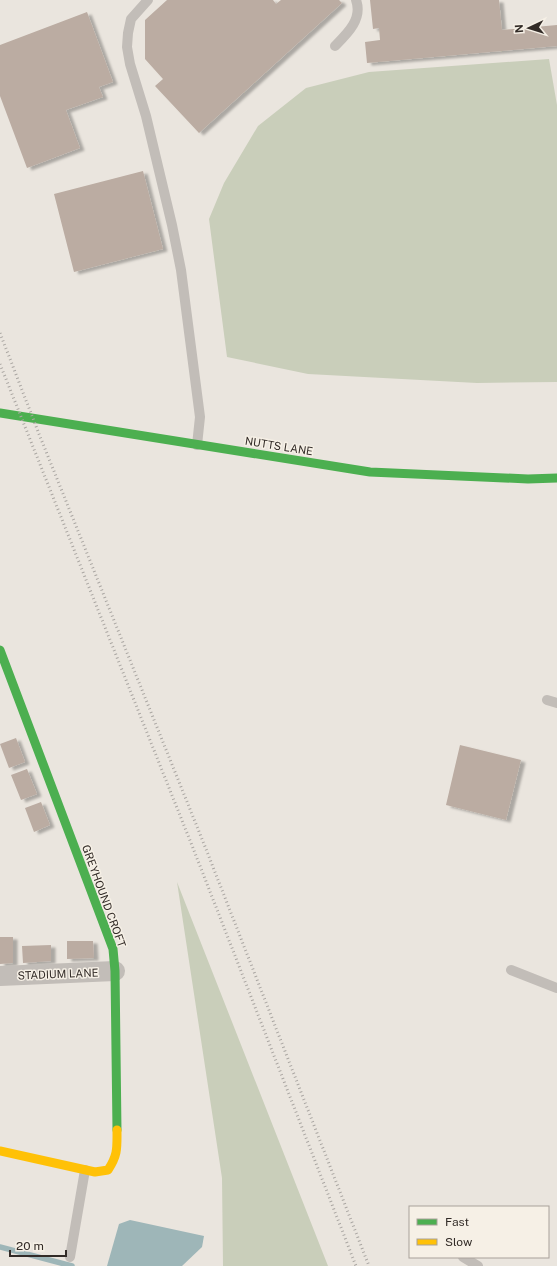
<svg xmlns="http://www.w3.org/2000/svg" width="557" height="1266" viewBox="0 0 557 1266" font-family="'Public Sans',sans-serif">
	<style>
		.green { fill: #c9ceba }
		.water { fill: #9eb6b8 }
		.lines { fill: none; stroke-linecap: round; stroke-linejoin: round }
		.stream { stroke: #9eb6b8; stroke-width: 5.5 }
		.building { fill: #bbaca2; filter: url(#shadow) }
		.lane { stroke: #c2bdb8; stroke-width: 10 }
		.street { stroke: #c2bdb8; stroke-width: 20 }
		.fast { stroke: #4caf50; stroke-width: 9 }
		.slow { stroke: #ffc107; stroke-width: 9 }
		.rail { stroke: #aaa6a2; stroke-width: 3; stroke-dasharray: 1 3; stroke-linecap: butt }
		.labels { text-anchor: middle; stroke-width: 3; stroke-linejoin: round; paint-order: stroke }
		.street-label { font-size: 11px; fill: #322b27; stroke: #f6f0e6 }
	</style>
	<defs>
		<filter id="shadow"><feDropShadow dx="4.5" dy="2.5" stdDeviation="1" flood-color="#0004"/></filter>
	</defs>
	<rect width="100%" height="100%" fill="#eae5de"/>
	<path class="green" d="M549,59L557,105V382L477,383L308,374L227,357L209,219L224,183L258,126L306,88L369,72Z
		M177,882L328,1266H223L222,1178Z"/>
	<path class="water" d="M130,1220L204,1236L202,1247L182,1266H107L119,1224Z"/>
	<g class="lines">
		<path class="stream" d="M0,1247L72,1266"/>
	</g>
	<path class="building" d="M167,0H273L276,4L281,0H339L342,3L199,133L155,86L163,79L145,59V20Z
		M370,0H499L502,30L557,25V46L367,63L365,42L380,40L379,28L373,29Z
		M87,12L113,82L99,87L103,97L66,110L80,148L27,168L0,96V45Z
		M143,171L163,249L74,272L54,194Z
		M16,738L25,762L9,768L0,744Z
		M460,745L521,760L506,820L446,805Z
		M27,769L37,794L21,800L11,775Z
		M41,802L50,825L34,832L25,808Z
		M0,937H13V963L0,964Z
		M67,941H93L94,958L67,959Z
		M51,945V961L23,963L22,946Z"/>
	<g class="lines">
		<path class="lane" d="M148,0L131,19L128,33L127,47L130,64L146,116L156,158L172,225L181,270L200,417L197,445
			M335,46C347,34 363,19 356,0
			M547,700L557,703
			M511,970L557,988
			M70,1257L85,1170
			M463,1257L478,1266"/>
		<path class="street" d="M0,976L115,971"/>
		<path class="fast" d="M0,413L370,472L528,479L557,478
			M0,650L113,949L115,971L117,1130"/>
		<path class="slow" d="M0,1151L95,1172L108,1170C118,1155 117,1148 117,1130"/>
		<path class="rail" d="M0,333L39,434L204,844L369,1266
			M0,364L193,848L356,1266"/>
	</g>
	<g class="labels">
		<g class="street-label">
			<text transform="translate(279 446) rotate(9)" y="4">NUTTS LANE</text>
			<text transform="translate(104 896) rotate(70)" y="4">GREYHOUND CROFT</text>
			<text transform="translate(58 974) rotate(-2)" y="4">STADIUM LANE</text>
		</g>
	</g>
	<rect x="409" y="1206" width="140" height="52" fill="#f6f0e6" stroke="#a8a19a"/>
	<rect x="417" y="1219" width="20" height="6" fill="#4caf50" stroke="#a8a19a"/>
	<text x="445" y="1226" font-size="12" fill="#322b27">Fast</text>
	<rect x="417" y="1239" width="20" height="6" fill="#ffc107" stroke="#a8a19a"/>
	<text x="445" y="1246" font-size="12" fill="#322b27">Slow</text>
	<g transform="translate(529 28) rotate(266)" stroke="#f6f0e6" stroke-width="3" paint-order="stroke">
	<path d="M0-3L7 15L0 10L-7 15Z" fill="#322b27"/>
	<text y="-6" font-size="11" font-weight="bold" text-anchor="middle" fill="#322b27">N</text>
	</g>
	<path d="M10 1250v6h56v-6" fill="none" stroke="#322b27" stroke-width="2"/>
	<text x="16" y="1250" font-size="12" fill="#322b27" stroke="#f6f0e6" stroke-width="3" paint-order="stroke">20 m</text>
</svg>
